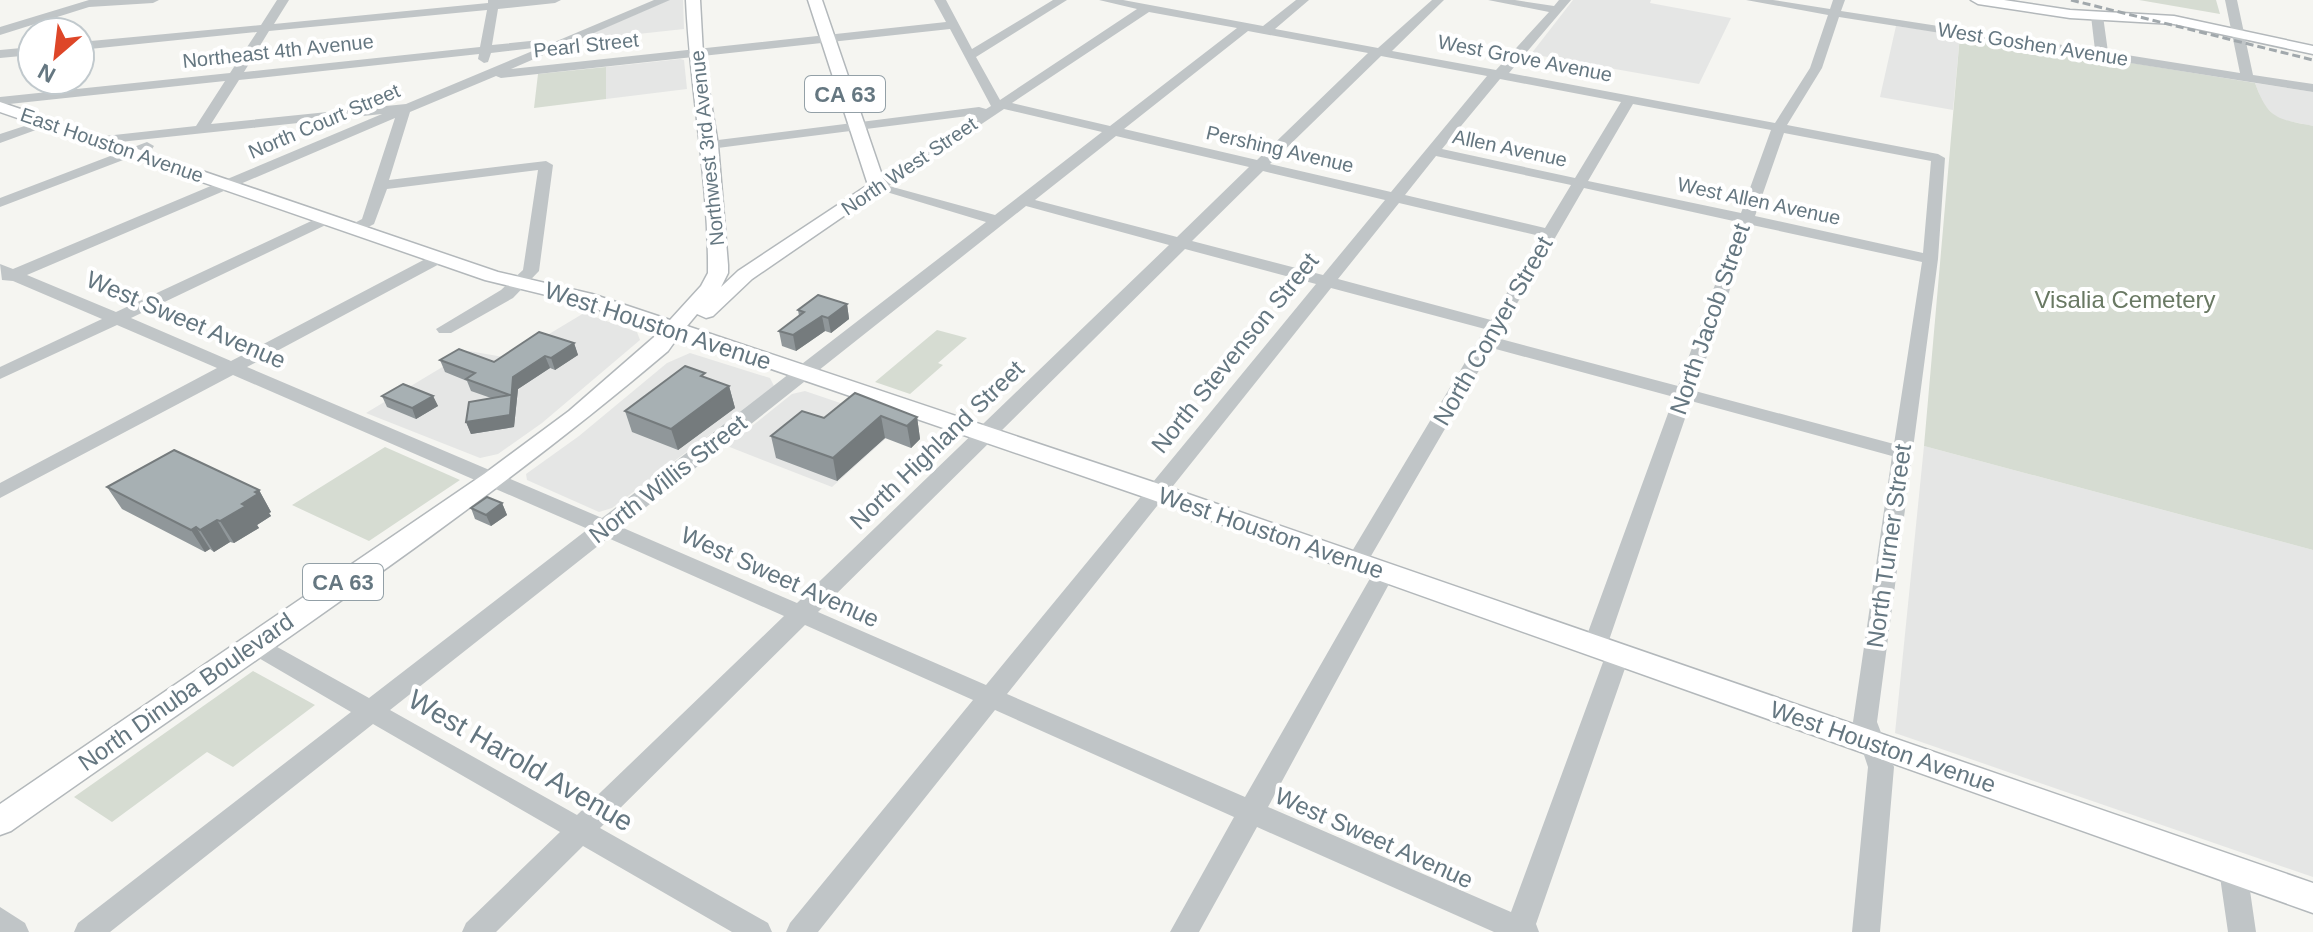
<svg xmlns="http://www.w3.org/2000/svg" width="2313" height="932" viewBox="0 0 2313 932" font-family="Helvetica,sans-serif">
	<style>
		.built { fill: #e5e6e5 }
		.green { fill: #d6dcd2 }
		.lines { fill: none; stroke-linecap: round; stroke-linejoin: round }
		.major-casing { stroke: #b3b8bb; stroke-width: 3 }
		.minor { fill: #c0c5c7; fill-rule: evenodd }
		.major { fill: #fff; fill-rule: evenodd }
		.rail { stroke: #a1a8ac; stroke-width: 3; stroke-dasharray: 8 4; stroke-linecap: butt }
		.wall { fill: #90979a }
		.shaded-wall { fill: #757b7d }
		.building { fill: #a7b0b3; stroke: #757b7d; stroke-width: 2 }
		.labels { text-anchor: middle; stroke-width: 8; stroke-linejoin: round; paint-order: stroke }
		.far-street-label { font-size: 20px; fill: #657781; stroke: #fff }
		.shield { fill: #fff; stroke: #93a0a7; stroke-width: 2 }
		.shield-label { font-size: 22px; font-weight: bold; fill: #657781 }
		.park-label { font-size: 24px; fill: #697963; stroke: #fff }
		.street-label { font-size: 24px; fill: #657781; stroke: #fff }
		.near-street-label { font-size: 28px; fill: #657781; stroke: #fff }
	</style>
	<rect width="100%" height="100%" fill="#f5f5f1"/>
	<path class="built" d="M669,0H683L684,29L601,38L586,36Z
		M1573,0H1651L1650,3L1731,18L1699,84L1531,54Z
		M1896,26L1960,35L1953,110L1880,97Z
		M680,59L684,60L687,89L606,99V67Z
		M2255,83L2313,92V126L2278,119L2263,104Z
		M584,313L637,332L640,340L542,423L498,454L480,458L366,413L469,351L509,358Z
		M690,353L770,378L774,386L612,508L599,512L527,480L526,474L579,436L667,363Z
		M805,391L902,424L832,487L727,446L792,394Z
		M1924,446L2313,550V877L1895,733Z"/>
	<path class="green" d="M2139,0H2216L2220,14Z
		M1960,35L2255,83C2268,119 2277,119 2313,126V550L1924,446Z
		M606,67V99L534,108L538,74Z
		M937,330L967,338L938,363L943,365L910,394L875,382Z
		M385,447L460,480L369,541L292,505Z
		M253,671L315,705L233,767L207,752L112,822L74,797Z"/>
	<g class="lines">
		<defs>
			<path id="major" d="M686,0H700L703,54L718,145L728,265V273L721,287L738,271L868,185L808,0H822L886,187L752,279L713,316L706,318L697,314L687,326L1165,486L2313,883V913L1147,498L678,337L668,351C463,525 231,675 11,831L0,835V804L484,474L569,411L661,331L579,303L485,280L0,112V102L498,272L592,294L670,320L701,286L708,273C709,181 690,91 686,0Z
				M1971,0H2004L2070,10L2174,16L2313,46V54L2174,24L2070,18L1978,4Z"/>
		</defs>
		<use href="#major" class="major-casing"/>
		<path class="minor" d="M89,0H159L153,3L89,7L0,35V27Z
			M277,0H289L274,24L488,3V0H561L555,3L498,9L492,45L540,40L544,41L545,46L654,0H670L511,69L946,22L934,0H946L972,49L1053,0H1067L976,57L1000,100L1137,9L1099,0H1123L1263,26L1296,0H1309L1275,29L1378,48L1432,0H1444L1392,51L1496,70L1549,12L1488,0H1515L1554,6L1559,0H1571L1509,73L1775,123L1810,68L1828,15L1746,0H1773L1830,9L1833,0H1845L1841,11L2095,50L2091,16L2097,13L2103,16L2108,52L2240,73L2225,0H2237L2253,75L2313,84V92L1839,17L1822,68L1787,125L1938,154L1945,158L1938,259L1877,722L1894,767L1880,932H1852L1868,767L1853,722L1892,456L1691,401L1607,646L1603,652L1595,655L1587,652L1583,646L1674,397L1492,348L1364,568H1348L1345,563L1485,329L1331,288L1007,694L1245,797L1376,568H1392L1395,573L1268,807L1511,912L1606,654L1610,648L1618,645L1626,648L1630,654L1536,924L1539,932H1494L1257,827L1199,932H1170L1234,817L995,710L818,932H786L790,923L973,700L805,625L600,828L768,923L772,932H732L583,846L496,932H462L466,923L560,832L373,724L110,932H74L78,923L351,712L245,650L241,644L245,638L253,635L261,638L369,698L588,529L233,375L0,498V483L217,368L117,325L0,379V367L102,319L13,281L2,280L0,264L13,269L382,114L101,144L94,140L96,137L196,126L225,81L0,105V97L230,73L257,32L80,50V42L261,25ZM487,10L480,47L244,72L269,31ZM1149,12L1237,28L1110,126L1012,103ZM950,29L991,106L986,109L979,107L710,141L703,145L710,149L976,115L870,187L986,222L602,518L247,367L445,261V255H433L231,361L131,318L332,222V216H322L116,312L27,275L395,118L362,219L349,226V232H359L374,224L387,189L538,170L523,270L501,290L436,329L439,333H451L513,298L539,271L553,165L546,161L389,180L410,112L496,76L501,78ZM1248,31L1368,53L1257,160L1124,129ZM542,47L406,104L211,124L239,80L479,54L478,59L484,63L488,62L491,53ZM1381,56L1487,76L1391,192L1270,164ZM1500,79L1621,102L1575,178L1442,149ZM1633,104L1771,130L1741,213L1588,181ZM1004,109L1102,132L995,215L889,186ZM1784,133L1931,161L1923,253L1755,216ZM1116,136L1249,167L1177,237L1035,200ZM1436,156L1571,185L1545,228L1405,195ZM1263,171L1385,200L1323,275L1192,241ZM1584,188L1738,222L1678,386L1497,338ZM1399,203L1540,236L1491,320L1338,279ZM1026,206L1169,245L797,603L621,527ZM1752,225L1922,262L1894,444L1695,391ZM1185,249L1316,284L986,685L818,612ZM608,538L784,616L577,815L390,710Z
			M32,47V55L0,58V50Z
			M43,120L55,123L0,143V134Z
			M147,142L154,146L152,149L0,207V198Z
			M2233,858L2243,861L2247,870L2256,932H2228L2219,870L2223,861Z
			M0,907L25,923L29,932H0Z"/>
		<use href="#major" class="major"/>
		<path class="rail" d="M2071,0L2313,60"/>
	</g>
	<path class="wall" d="M847,304L849,319L831,333L825,331L796,351L782,346L779,331L799,316L798,310Z
		M574,343L578,355L555,370L550,368L518,389L514,427L471,434L466,422L491,398L471,391L467,381L445,372L440,360L494,362Z
		M706,378L729,386L735,408L678,450L632,432L625,411Z
		M855,393L917,417L920,439L911,448L885,438L837,481L776,458L771,436L824,418Z
		M382,396H433L438,406L416,419L387,407Z
		M107,487L259,490L271,512L269,513L271,516L257,525L259,528L234,543L230,542L214,552L210,549L205,552L122,509Z
		M502,503L507,515L491,526L475,519L471,508Z"/>
	<path class="shaded-wall" d="M847,304L849,319L831,333L828,318Z
		M822,316L825,331L796,351L793,335Z
		M574,343L578,355L555,370L551,358Z
		M545,356L550,368L518,389L514,427L471,434L466,422L510,415L513,377Z
		M729,386L735,408L678,450L671,429Z
		M433,396L438,406L416,419L412,408Z
		M881,416L885,438L837,481L833,458Z
		M917,417L920,439L911,448L907,426Z
		M259,490L271,512L269,513L271,516L257,525L259,528L234,543L220,521Z
		M502,503L507,515L491,526L486,515Z
		M217,520L230,542L214,552L200,530Z
		M196,527L210,549L205,552L191,530Z"/>
	<path class="building" d="M818,295L847,304L828,318L822,316L793,335L779,331L804,312L798,310Z
		M539,332L574,343L551,358L545,356L513,377L510,415L466,422L469,402L510,395L466,379L475,373L440,360L459,349L494,362Z
		M685,366L705,373L701,376L729,386L671,429L625,411Z
		M403,384L433,396L412,408L382,396Z
		M855,393L917,417L907,426L881,416L833,458L771,436L802,411L824,418Z
		M174,450L259,490L255,492L258,494L242,504L246,506L220,521L217,520L200,530L196,527L191,530L107,487Z
		M487,497L502,503L486,515L471,508Z"/>
	<g class="labels">
		<g class="far-street-label">
			<text transform="translate(2033 44) rotate(9)" y="7">West Goshen Avenue</text>
			<text transform="translate(586 45) rotate(-6)" y="7">Pearl Street</text>
			<text transform="translate(278 51) rotate(-6)" y="7">Northeast 4th Avenue</text>
			<text transform="translate(1525 58) rotate(11)" y="7">West Grove Avenue</text>
			<text transform="translate(324 121) rotate(-23)" y="7">North Court Street</text>
			<text transform="translate(112 145) rotate(19)" y="7">East Houston Avenue</text>
			<text transform="translate(707 148) rotate(-96)" y="7">Northwest 3rd Avenue</text>
			<text transform="translate(1510 148) rotate(12)" y="7">Allen Avenue</text>
			<text transform="translate(1280 149) rotate(13)" y="7">Pershing Avenue</text>
			<text transform="translate(909 166) rotate(-34)" y="7">North West Street</text>
			<text transform="translate(1759 201) rotate(12)" y="7">West Allen Avenue</text>
		</g>
		<g class="shield">
			<rect x="805" y="76" width="80" height="36" rx="6"/>
			<rect x="303" y="564" width="80" height="36" rx="6"/>
		</g>
		<g class="shield-label">
			<text x="845" y="102">CA 63</text>
			<text x="343" y="590">CA 63</text>
		</g>
		<g class="park-label">
			<text x="2125" y="308">Visalia Cemetery</text>
		</g>
		<g class="street-label">
			<text transform="translate(1710 319) rotate(-71)" y="8">North Jacob Street</text>
			<text transform="translate(186 320) rotate(23)" y="8">West Sweet Avenue</text>
			<text transform="translate(658 326) rotate(18)" y="8">West Houston Avenue</text>
			<text transform="translate(1493 331) rotate(-60)" y="8">North Conyer Street</text>
			<text transform="translate(1235 353) rotate(-51)" y="8">North Stevenson Street</text>
			<text transform="translate(937 445) rotate(-44)" y="8">North Highland Street</text>
			<text transform="translate(668 479) rotate(-38)" y="8">North Willis Street</text>
			<text transform="translate(1271 533) rotate(19)" y="8">West Houston Avenue</text>
			<text transform="translate(1889 546) rotate(-82)" y="8">North Turner Street</text>
			<text transform="translate(780 577) rotate(24)" y="8">West Sweet Avenue</text>
			<text transform="translate(186 692) rotate(-35)" y="8">North Dinuba Boulevard</text>
			<text transform="translate(1883 747) rotate(19)" y="8">West Houston Avenue</text>
			<text transform="translate(1374 838) rotate(24)" y="8">West Sweet Avenue</text>
		</g>
		<g class="near-street-label">
			<text transform="translate(521 760) rotate(30)" y="10">West Harold Avenue</text>
		</g>
	</g>
	<g transform="translate(56 56) rotate(208)"><circle r="38" fill="#ffffff" stroke="#c1c9cd" stroke-width="2"/>
	<path d="M0-6L14 30L0 20L-14 30Z" fill="#de4628"/>
	<text y="-12" font-size="22" font-weight="bold" text-anchor="middle" fill="#657781">N</text>
	</g>
</svg>
